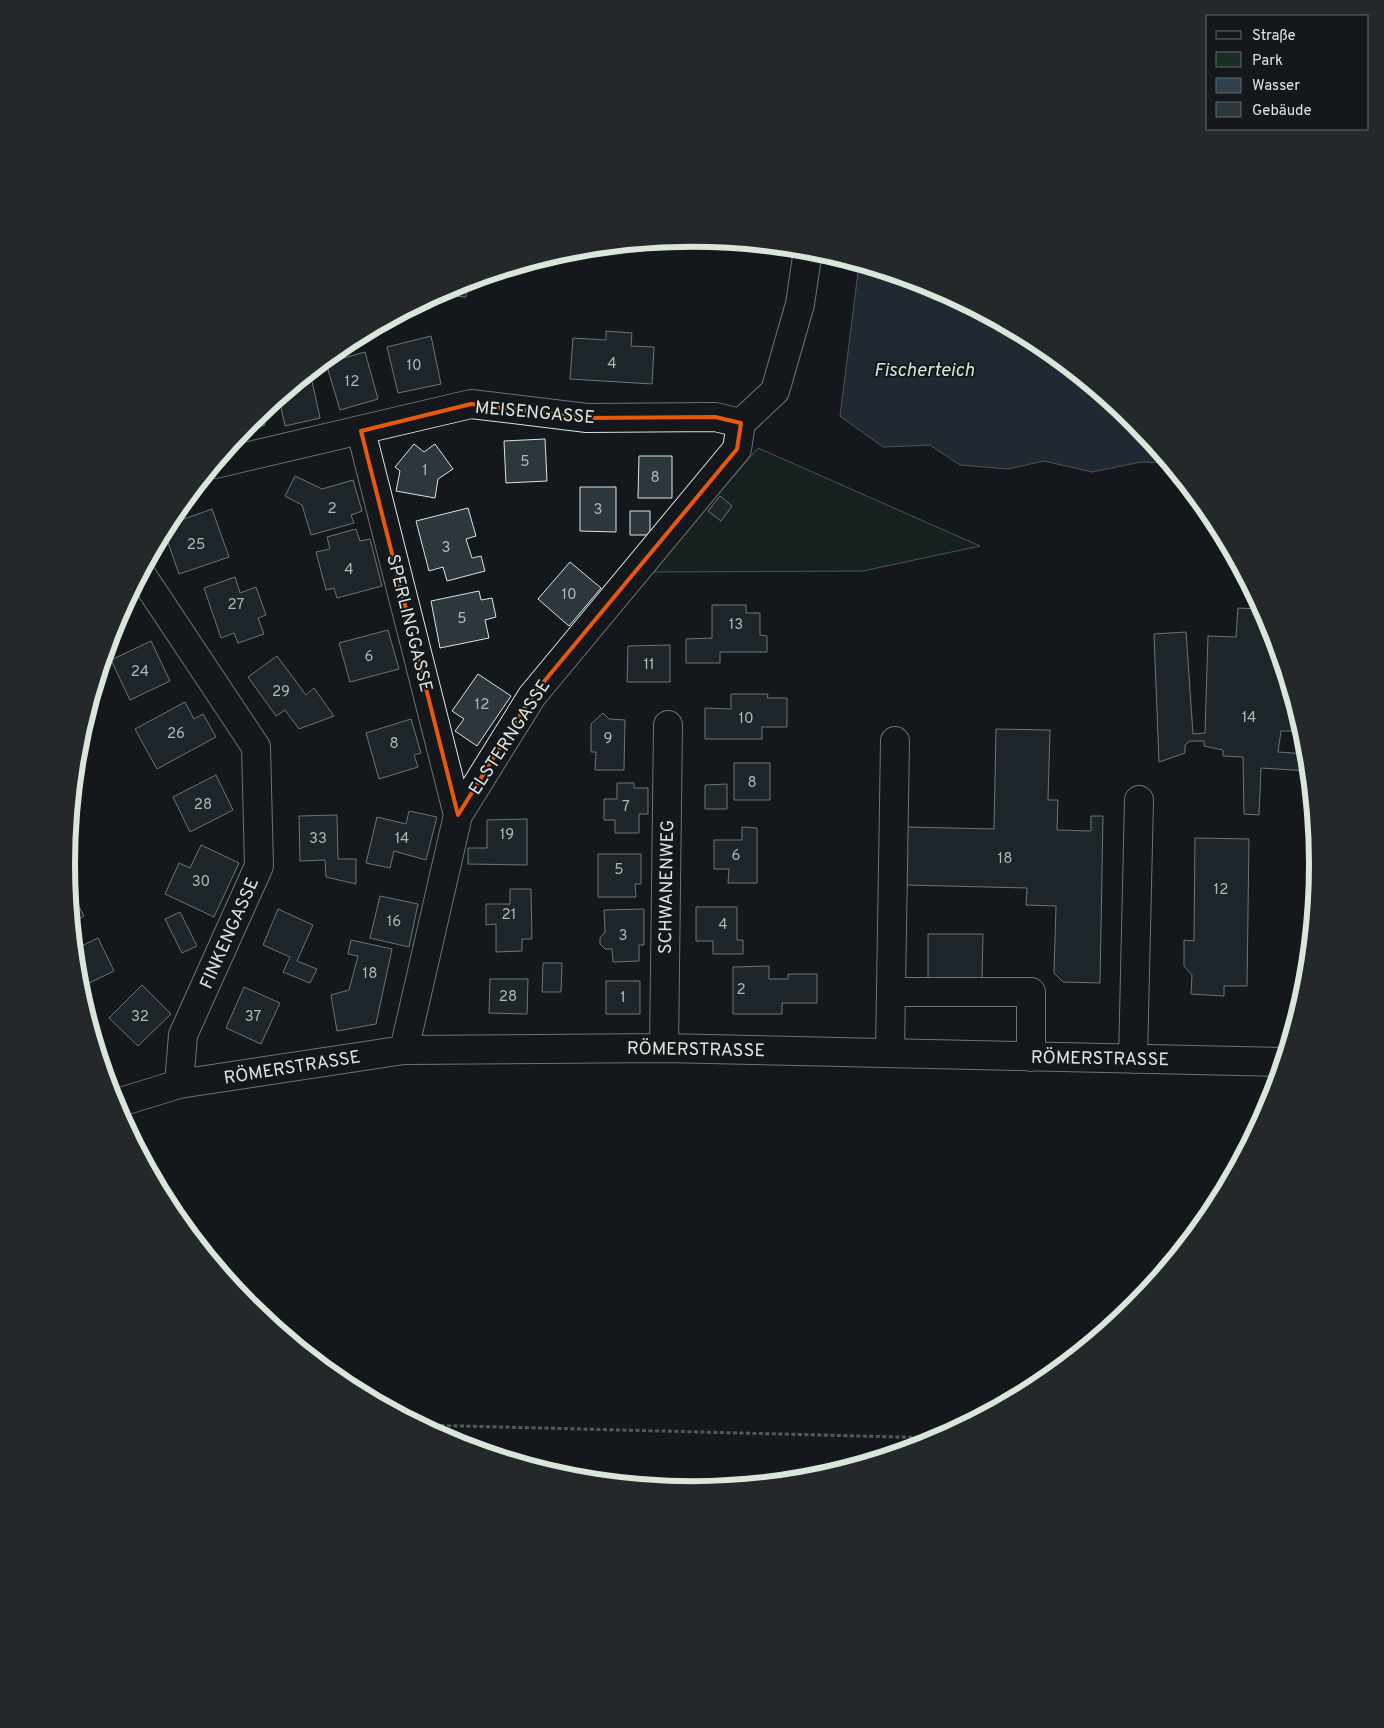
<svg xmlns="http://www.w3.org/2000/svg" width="1384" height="1728" viewBox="0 0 1384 1728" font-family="Overpass,sans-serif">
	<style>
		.green { fill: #1a2d24; stroke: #939e99 }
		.water { fill: #2f3f4d; stroke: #939e99 }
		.building { fill: #2c363c; stroke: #d8e6dc }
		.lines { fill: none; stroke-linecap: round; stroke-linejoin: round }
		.minor-casing { stroke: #d8e6dc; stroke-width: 30 }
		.path { stroke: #9da8a2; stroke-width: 3; stroke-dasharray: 4 2.5; stroke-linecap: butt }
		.minor { stroke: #14181c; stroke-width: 28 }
		.marked { fill: none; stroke: #e8590c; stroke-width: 4; stroke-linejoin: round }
		.labels { text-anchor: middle; stroke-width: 4; stroke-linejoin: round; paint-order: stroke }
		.number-label { font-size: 15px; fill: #adbab4 }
		.street-label { font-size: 18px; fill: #d8e6dc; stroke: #14181c }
		.water-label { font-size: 19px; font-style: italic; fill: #d8e6dc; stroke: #14181c }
		.rim { fill: none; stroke: #d8e6dc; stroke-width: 6 }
	</style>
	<rect width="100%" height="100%" fill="#14181c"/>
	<path class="green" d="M758,448L980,546L863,571L651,572Z"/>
	<path class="water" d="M859,264L932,286L1040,344L1135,422L1169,463L1141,462L1092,472L1044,461L1008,469L960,465L930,445L883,447L840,416Z"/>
	<path class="building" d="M467,281L466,297L436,295L453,286Z
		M606,331L632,333L631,346L654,347L652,384L570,379L573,338L606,340Z
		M431,336L441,384L398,393L387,347Z
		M365,352L378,399L340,410L326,363Z
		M310,372L320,418L285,426L279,398Z
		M262,412L265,425L241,433L250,421Z
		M545,439L547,481L506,483L504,441Z
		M414,444L424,452L435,444L453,469L438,479L435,498L396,491L400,471L395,467Z
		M639,456H672V498H638Z
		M295,476L322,489L353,480L362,511L351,515L354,523L311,535L302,505L285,496Z
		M580,487H616V532L580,531Z
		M720,496L732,506L721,521L708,511Z
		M468,508L476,536L466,539L472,558L481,556L485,571L447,581L443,567L429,571L416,521Z
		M212,509L229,557L179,574L164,531L167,525Z
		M630,511H650V535H630Z
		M356,529L360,541L370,539L382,586L337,598L334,588L326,590L316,552L330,549L327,537Z
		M570,562L601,588L569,626L538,599Z
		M235,577L240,593L256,587L266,615L258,618L264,634L238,643L234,633L221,638L204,588Z
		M479,591L481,600L492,598L496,617L485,620L489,638L440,648L431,601Z
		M712,605H746V613H760V635L767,636V652H720V663H686V639L712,638Z
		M1238,608L1262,609L1270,625L1294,704L1293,731H1281L1278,752L1307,754L1309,771L1261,768L1259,815L1244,814L1243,757L1223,756V750L1204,746V741H1190L1185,745V753L1159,762L1154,634L1186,632L1193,734L1205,733L1208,636L1236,637Z
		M388,630L399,669L350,682L339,643Z
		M151,641L170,681L130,700L111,660Z
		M670,645V682H627L628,646Z
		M277,656L306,695L314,688L334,716L299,729L285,710L276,716L248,677Z
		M478,674L511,696L477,746L455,731L464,719L452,711Z
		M731,694H768L767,698H787V727H762V739H705V708L731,709Z
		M185,702L194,719L203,714L216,737L157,769L135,729Z
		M603,713L609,719L625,720L624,770H595L596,752H591V724Z
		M411,719L421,753L414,755L418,767L379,779L366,733Z
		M996,729L1050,730L1048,800H1058L1057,830L1091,831V816H1103L1100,983L1063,982L1054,973L1056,906L1026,905L1027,888L906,885L907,827L994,829Z
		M734,763H770V800H734Z
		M216,775L233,810L190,832L173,797Z
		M617,783H634V788H648V814H639V833H615V820H604V799H617Z
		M727,784V809H705V785Z
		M409,811L437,817L426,860L394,851L390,868L366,863L377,817L406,824Z
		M337,815L338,859H356V884L326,877L325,860L300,861L299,816Z
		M527,819V865L468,864V848H487V820Z
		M742,827L757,828V883H728L729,869H714V840H742Z
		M1195,838L1249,839L1247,986H1224V996L1191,994L1192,975L1184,966V940L1194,941Z
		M201,845L239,863L214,917L165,894L179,863L190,868Z
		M598,854H641V884H635L636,897H598Z
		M68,886L84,916L72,923Z
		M510,889H531L532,939H522V951L496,952V924L486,925V904H510Z
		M380,896L418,904L409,947L370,938Z
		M696,907H737V940H743V954H713V941H696Z
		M278,909L313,925L297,961L317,969L310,983L283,972L290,957L263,945Z
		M644,909V945H639V961L613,962L612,949H605L600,944V938L605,932L604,910Z
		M180,912L197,946L182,953L165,919Z
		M928,934H983L982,980L928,979Z
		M98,938L114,971L83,986L77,975L75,949Z
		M351,940L392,949L376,1024L337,1031L331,995L349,990L358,956L348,954Z
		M543,963H562L561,992H542Z
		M769,966V979H788V974H817V1003H782V1014H733V967Z
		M490,979H528L527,1014L489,1013Z
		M606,981H640V1014H606Z
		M142,985L171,1014L138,1046L109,1018Z
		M244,987L280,1003L261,1044L226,1028Z"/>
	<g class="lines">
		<defs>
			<path id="minor" d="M741,423L775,391L800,304L808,250
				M361,431L458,815
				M215,464L471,404L587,418L715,417L741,423
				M141,574L256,747L259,866L183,1035L179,1084
				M891,992H1031V1057
				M664,1048L668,725
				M404,1050L458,815L532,696L737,449L741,423
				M890,1053L895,741
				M1133,1059L1139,800
				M114,1104L179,1084L404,1050L664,1048L1283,1062"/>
		</defs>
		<use href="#minor" class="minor-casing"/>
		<path class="path" d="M421,1425L940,1438"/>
		<use href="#minor" class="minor"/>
	</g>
	<path d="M0 0H1384V1728H0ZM471,404L587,418L715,417L741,423L737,449L532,696L458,815L361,431Z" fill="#14181c" fill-opacity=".55" fill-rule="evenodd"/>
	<path class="marked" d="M471,404L587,418L715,417L741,423L737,449L532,696L458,815L361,431Z"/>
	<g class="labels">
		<g class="number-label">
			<text x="612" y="368">4</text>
			<text x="414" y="370">10</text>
			<text x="352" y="386">12</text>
			<text x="525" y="466">5</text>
			<text x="425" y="475">1</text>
			<text x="655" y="482">8</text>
			<text x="332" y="513">2</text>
			<text x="598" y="514">3</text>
			<text x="196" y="549">25</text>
			<text x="446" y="552">3</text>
			<text x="349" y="574">4</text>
			<text x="569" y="599">10</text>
			<text x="236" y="609">27</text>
			<text x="462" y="623">5</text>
			<text x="736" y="629">13</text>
			<text x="369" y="661">6</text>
			<text x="649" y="669">11</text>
			<text x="140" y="676">24</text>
			<text x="281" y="696">29</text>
			<text x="482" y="709">12</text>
			<text x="1249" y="722">14</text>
			<text x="746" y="723">10</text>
			<text x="176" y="738">26</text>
			<text x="608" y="743">9</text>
			<text x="394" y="748">8</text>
			<text x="752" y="787">8</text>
			<text x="203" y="809">28</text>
			<text x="626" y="811">7</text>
			<text x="507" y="839">19</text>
			<text x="318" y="843">33</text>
			<text x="402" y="843">14</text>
			<text x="736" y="860">6</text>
			<text x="1005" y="863">18</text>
			<text x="619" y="874">5</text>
			<text x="201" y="886">30</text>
			<text x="1221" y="894">12</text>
			<text x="509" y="919">21</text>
			<text x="394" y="926">16</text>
			<text x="723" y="929">4</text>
			<text x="623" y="940">3</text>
			<text x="370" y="978">18</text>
			<text x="741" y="994">2</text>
			<text x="508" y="1001">28</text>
			<text x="623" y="1002">1</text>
			<text x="140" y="1021">32</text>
			<text x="253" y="1021">37</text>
		</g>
		<g class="street-label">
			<text transform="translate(535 412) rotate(5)" y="6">MEISENGASSE</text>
			<text transform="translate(410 623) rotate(76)" y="6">SPERLINGGASSE</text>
			<text transform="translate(509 737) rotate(-57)" y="6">ELSTERNGASSE</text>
			<text transform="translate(666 887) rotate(-89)" y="6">SCHWANENWEG</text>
			<text transform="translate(229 933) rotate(-66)" y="6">FINKENGASSE</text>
			<text transform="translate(696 1049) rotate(1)" y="6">RÖMERSTRASSE</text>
			<text transform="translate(1100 1058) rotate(1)" y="6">RÖMERSTRASSE</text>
			<text transform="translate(292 1067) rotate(-9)" y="6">RÖMERSTRASSE</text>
		</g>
		<g class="water-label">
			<text x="924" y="376">Fischerteich</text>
		</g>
	</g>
	<path d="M0 0H1384V1728H0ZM75 864a617 617 0 1 1 1234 0a617 617 0 1 1-1234 0Z" fill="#24282b" fill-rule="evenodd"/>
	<path class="rim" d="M75 864a617 617 0 1 1 1234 0a617 617 0 1 1-1234 0Z"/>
	<rect x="1206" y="15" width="162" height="115" fill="#14181c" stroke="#626a69"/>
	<rect x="1216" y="31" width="25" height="8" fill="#14181c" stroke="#626a69"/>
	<text x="1252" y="40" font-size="15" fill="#d8e6dc">Straße</text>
	<rect x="1216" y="52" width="25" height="15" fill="#1a2d24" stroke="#626a69"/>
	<text x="1252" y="65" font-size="15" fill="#d8e6dc">Park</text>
	<rect x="1216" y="78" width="25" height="15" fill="#2f3f4d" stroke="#626a69"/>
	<text x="1252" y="90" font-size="15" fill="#d8e6dc">Wasser</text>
	<rect x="1216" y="102" width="25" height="15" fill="#2c363c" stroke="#626a69"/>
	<text x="1252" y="115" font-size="15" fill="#d8e6dc">Gebäude</text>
</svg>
